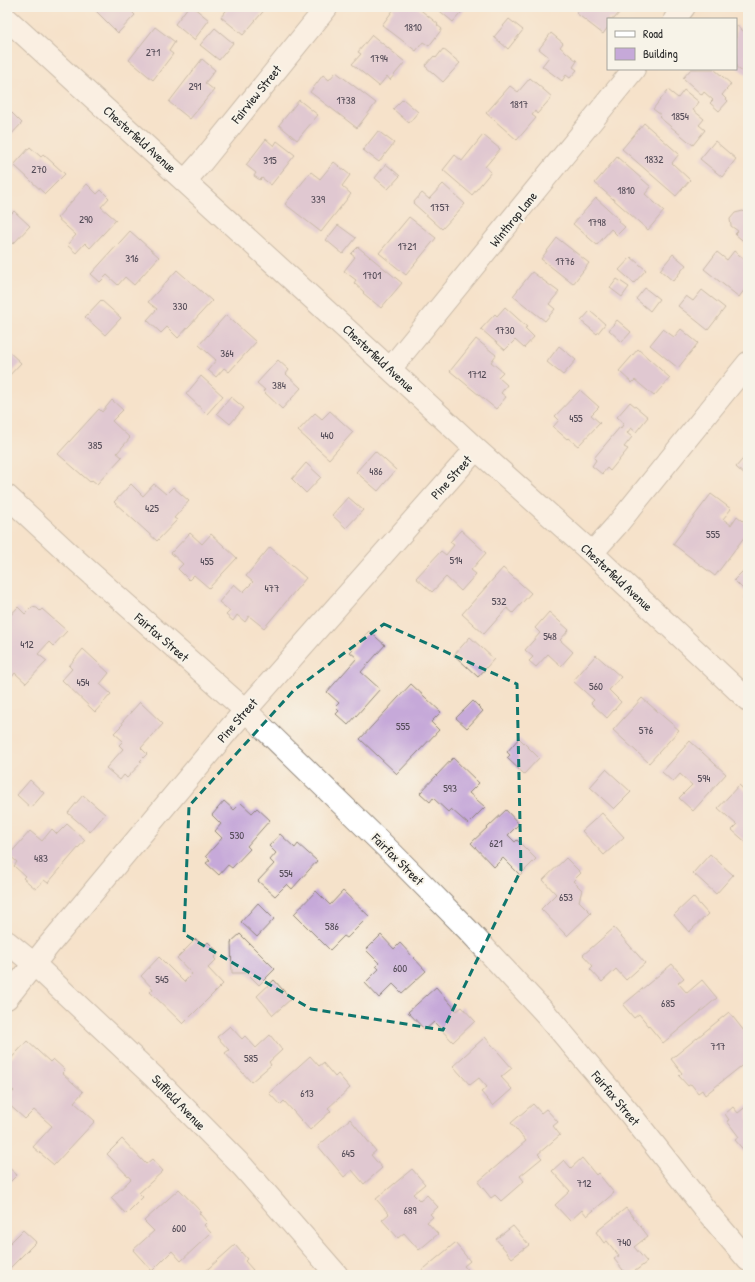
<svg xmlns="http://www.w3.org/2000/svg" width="755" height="1282" viewBox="0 0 755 1282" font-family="'Patrick Hand',sans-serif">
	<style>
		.building { fill: #c6a9d9 }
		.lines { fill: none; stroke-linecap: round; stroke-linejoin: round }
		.minor-casing { stroke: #90867a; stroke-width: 24 }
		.minor { stroke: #fff; stroke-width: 22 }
		.marked { fill: none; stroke: #0f766e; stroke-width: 3; stroke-dasharray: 8 5; stroke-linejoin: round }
		.labels { text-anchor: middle; stroke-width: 4; stroke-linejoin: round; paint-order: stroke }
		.number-label { font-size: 11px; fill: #524a56 }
		.street-label { font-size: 13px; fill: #2b2b2b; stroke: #f7f3e8 }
	</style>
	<rect width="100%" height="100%" fill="#f7f3e8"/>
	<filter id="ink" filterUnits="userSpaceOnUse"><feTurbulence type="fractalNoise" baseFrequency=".025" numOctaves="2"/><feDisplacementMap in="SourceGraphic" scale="8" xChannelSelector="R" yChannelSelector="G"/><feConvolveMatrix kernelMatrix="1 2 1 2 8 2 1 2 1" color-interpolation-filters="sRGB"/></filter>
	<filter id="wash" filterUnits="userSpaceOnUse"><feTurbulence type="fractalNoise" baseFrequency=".012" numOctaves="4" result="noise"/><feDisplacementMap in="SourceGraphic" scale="16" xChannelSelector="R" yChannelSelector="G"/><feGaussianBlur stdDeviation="0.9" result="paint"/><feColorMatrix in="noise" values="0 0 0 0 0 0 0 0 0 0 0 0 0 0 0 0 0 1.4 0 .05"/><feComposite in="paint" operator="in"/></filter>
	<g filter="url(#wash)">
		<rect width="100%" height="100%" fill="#f5e2ca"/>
		<g id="blocks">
			<path class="building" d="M92,7H127L135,15L118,33Z
				M188,7H193L209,20L194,40L175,24Z
				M229,7H267L243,35L221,17Z
				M392,7H417L438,24L437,25L442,29L429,46L423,42L416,51L382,25L394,9Z
				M435,7H466L453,22Z
				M580,7H624L614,19H608V27L603,34L576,13Z
				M509,19L523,30L508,49L494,37Z
				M736,25L748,35V76L736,67Z
				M155,27L175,42L169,51L173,54L153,80L129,60Z
				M215,28L233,43L219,60L200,45Z
				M551,33L563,43L560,47L577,61L573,67L577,70L570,78L566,75L562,81L542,66L549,57L539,49Z
				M372,35L405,62L390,80L387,76L379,86L352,64L361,54L358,52Z
				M443,49L460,63L443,82L425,66L434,56L436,58Z
				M202,59L215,70L205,83L214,90L190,119L169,102Z
				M691,69H714L731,84L722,95L728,101L719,111L710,103L713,100L704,92L702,95L683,78Z
				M336,72L376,103L357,128L310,92L323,75L329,80Z
				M530,78L552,97L537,114L535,111L532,115L536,118L517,140L486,113L510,86L518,92Z
				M668,90L678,98L684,90L699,102L693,110L704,119L699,125L705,130L693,145L659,117L661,115L653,109Z
				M403,99L418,112L409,123L393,109Z
				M299,100L318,115L297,140L279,125Z
				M7,108L22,123L7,139Z
				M644,123L679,154L672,163L690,180L676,196L622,149Z
				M378,131L394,143L379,162L363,150Z
				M483,135L500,149L485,167L491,172L472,195L443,170L455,155L462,161Z
				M266,139L274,146L277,141L295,155L271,185L262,178L260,180L254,176L256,173L246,165Z
				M715,141L736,159L722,177L700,159Z
				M30,147L41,157L43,154L65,174L45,194L14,165Z
				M617,157L651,187L645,194L664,211L648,230L595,183Z
				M334,162L350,175L342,186L351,194L321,232L285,204L311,172L320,179Z
				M386,164L400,176L388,189L375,178Z
				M87,184L97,194L101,190L109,198L101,207L116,220L90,248L85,243L76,253L67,245L76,235L57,218Z
				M443,184L465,204L442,229L413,203L422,193L429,199Z
				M596,198L619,219L618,221L625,227L617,235L611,229L597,245L573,224Z
				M14,211L30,226L13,244L7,238V218Z
				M743,211L748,215V245L735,234L738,231L731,226L730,219L735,213Z
				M409,217L436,238L406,275L379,253Z
				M338,225L356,238L343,254L326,240Z
				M130,231L159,257L134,285L125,277L118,285L107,275L100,282L91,274Z
				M557,238L589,263L573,284L541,259Z
				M358,247L402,283L381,308L363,293L364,292L354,283L356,280L344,271L355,257L351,254Z
				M734,251L748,262V285L739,297L704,269L717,252L727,260Z
				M673,254L686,265L673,281L660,270Z
				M631,257L646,270L634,283L619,270Z
				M177,270L212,301L178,338L167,327L161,333L147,320L157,309L148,302Z
				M532,272L559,292L549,304L555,309L545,321L513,296Z
				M617,279L629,287L622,297L610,288Z
				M645,288L659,299L650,311L636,299Z
				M702,290L725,308L708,330L678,306L686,296L693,301Z
				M101,300L121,318L105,335L85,317Z
				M505,307L527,327L525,328L534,337L524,348L515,340L505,350L481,329L495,314L497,316Z
				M590,311L605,324L597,334L581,321Z
				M226,315L256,342L229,372L224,368L216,377L208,370L216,360L199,345Z
				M617,320L631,332L622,342L609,330Z
				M663,329L674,337L681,329L698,343L678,368L650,345Z
				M476,339L496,355L491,362L503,372L498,377L507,385L501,393L506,397L496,409L450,371Z
				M559,346L576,360L563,375L547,362Z
				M638,349L670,378L654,396L635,380L632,383L619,371Z
				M7,350L21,363L7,378Z
				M278,360L289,370L286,374L301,388L282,409L263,391L265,390L257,383Z
				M201,376L223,396L207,414L186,394Z
				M580,390L599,407L591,415L600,423L578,446L568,438L567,439L553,427L559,420L555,416Z
				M231,397L244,408L230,424L217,413Z
				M112,400L123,410L112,421L130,438L117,453L122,457L97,484L92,480L90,482L58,454L99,409L102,412Z
				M630,402L648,417L636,432L631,428L627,433L632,437L624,447L628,449L610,471L607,468L602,474L592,466L596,460L594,458L620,427L621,428L624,423L617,417Z
				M330,411L353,432L329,459L298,431L315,413L322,419Z
				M375,451L396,470L378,491L356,472Z
				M748,453V478L736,467Z
				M306,463L321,477L306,493L292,479Z
				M131,484L143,496L154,484L166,494L173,487L189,501L174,518L177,520L157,541L114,502Z
				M711,494L731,509L723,519L731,525L737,516L748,525V532L715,576L673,544Z
				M348,497L363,510L346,528L332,515Z
				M461,530L486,553L471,570L476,574L461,591L446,577L432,592L416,578L441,551L446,555L454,545L450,542Z
				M190,533L202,544L211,534L237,558L209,588L194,575L189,580L178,569L183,564L171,553Z
				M270,547L306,578L264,628L249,616L245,622L237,615L233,621L226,615L230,611L219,602L234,584L243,592L253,582L246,576Z
				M748,566V602L744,598L748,594L734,580Z
				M503,568L531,593L513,613L507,608L484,634L462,614Z
				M18,607L25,614L32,607L37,608L40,611L42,609L67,631L53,646L49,642L38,654L47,661L26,683L15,673L12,677L7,672V619Z
				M549,612L569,630L560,640L573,652L561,666L548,654L536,667L529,661L533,657L525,650L540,633L535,628Z
				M369,631L385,645L361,672L380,689L348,725L336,714L339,711L335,707L339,703L327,692L357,658L350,652Z
				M470,637L494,659L478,677L454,655Z
				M83,649L109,673L100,684L111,694L95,712L62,680L72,669L69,666Z
				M596,655L621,677L609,690L621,702L607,718L591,703L594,700L573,681Z
				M411,684L441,712L431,722L439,730L397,774L360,739Z
				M642,698L679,730L649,763L613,730Z
				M473,701L483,711L467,728L456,718Z
				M140,702L163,724L141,748L147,754L140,761L142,762L127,778L124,775L120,780L106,768L123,749L119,745L123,741L114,733L123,724L122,722Z
				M519,738L539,758L524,774L507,758L510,755L507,752Z
				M690,741L726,774L693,811L679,798L692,785L680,774L673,782L662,772Z
				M453,758L479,783L469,793L485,807L468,824L451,809L448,812L433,798L430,802L420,793Z
				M606,769L631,792L614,809L590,787Z
				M30,780L44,793L31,808L17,795Z
				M739,785L748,793V844L732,830L737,825L718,808Z
				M83,795L105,814L90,832L68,813Z
				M224,801L234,810L241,803L252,813L257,808L270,820L247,846L250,849L232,868L228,865L219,875L206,863L210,860L206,856L222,838L215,831L221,824L212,815Z
				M506,810L519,824L508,835L515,842L517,840L536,859L520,875L503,858L494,867L471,843Z
				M602,813L624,837L604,855L582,831Z
				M67,824L85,840L48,883L44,880L36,889L23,878L25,876L14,866L17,862L9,855L30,831L42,841L52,829L57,834Z
				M280,834L295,848L298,844L317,861L292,889L287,884L275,896L258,881L274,864L270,860L276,853L269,846Z
				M710,854L733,875L716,894L693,873Z
				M566,858L581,873L573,881L582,890L579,901L591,913L567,936L541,909L556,894L543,880Z
				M316,891L330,905L343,891L369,916L347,938L344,936L330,950L294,914Z
				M693,897L708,914L689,932L674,915Z
				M258,903L274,919L257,937L241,922Z
				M614,928L645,963L626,980L616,969L602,982L590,969L593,966L583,955Z
				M240,934L275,969L259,985L247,973H232L231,943H232L231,942Z
				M381,935L394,949L400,943L426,971L402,993L393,984L379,998L365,983L379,969L376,966L379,963L366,950Z
				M196,939L203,947L208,942L219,953L214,958L216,960L208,968L223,984L183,1024L150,992L153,989L141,976L159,957L184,982L192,974L177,958Z
				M672,964L684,978L678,983L687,993L702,980L717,998L663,1043L639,1014L634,1018L623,1005Z
				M274,980L291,999L273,1015L257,996Z
				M436,987L457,1011L462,1007L475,1021L453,1042L434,1022L425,1030L408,1012Z
				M729,1012L748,1036V1067L745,1063L705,1095L702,1090L698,1093L691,1084L688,1086L679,1076L682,1073L671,1059Z
				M230,1026L242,1039L245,1036L256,1048L270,1035L282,1050L269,1062L271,1065L251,1082L225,1053L229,1050L217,1037Z
				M485,1037L512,1068L501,1077L512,1089L493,1106L481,1092L487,1087L479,1078L470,1085L453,1066Z
				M27,1041L50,1062L53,1059L65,1070L62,1073L83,1092L74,1102L95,1121L54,1165L33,1147L52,1126L34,1110L25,1119L7,1103V1098L14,1091L7,1085V1063Z
				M310,1056L319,1066L323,1063L335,1077L338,1074L350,1088L328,1108L331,1111L310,1130L284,1101L280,1105L269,1093Z
				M533,1104L541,1113L546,1109L558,1122L553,1126L560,1135L538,1154L542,1158L520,1176L524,1181L501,1201L495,1195L491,1198L478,1182L526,1141L511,1123Z
				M748,1105V1153L747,1154L735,1140L739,1137L727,1121L729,1120L725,1114L733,1107L738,1113Z
				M350,1119L376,1151L371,1155L382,1168L364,1184L352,1170L344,1177L318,1146Z
				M122,1139L146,1164L152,1159L163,1171L139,1193L143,1197L126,1214L111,1198L131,1179L107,1154Z
				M582,1158L596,1175L598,1173L614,1193L587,1216L582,1210L570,1221L555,1205L570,1191L552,1171L564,1160L571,1168Z
				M7,1166L17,1175L7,1185Z
				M412,1169L425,1184L413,1194L420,1201L427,1195L438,1207L430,1214L433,1217L427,1222L438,1234L419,1250L404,1233L398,1238L382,1220L389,1214L376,1199Z
				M179,1189L201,1212L199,1213L207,1222L204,1225L211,1233L181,1261L172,1251L152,1271L133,1250L154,1231L144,1221Z
				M626,1208L648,1236L634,1247L647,1262L630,1275H627L614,1259L619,1256L607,1241L604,1243L596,1232Z
				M513,1226L529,1245L512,1258L496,1239Z
				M23,1230L36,1242L9,1269L7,1267V1246Z
				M455,1243L470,1261L464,1266L472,1275H420L419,1273Z
				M235,1245L247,1259L245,1261L253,1270L247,1275H201Z"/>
		</g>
	</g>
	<g filter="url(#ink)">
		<use href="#blocks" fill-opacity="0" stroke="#90867a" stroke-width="1"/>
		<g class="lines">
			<defs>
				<path id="minor" d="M7,19L390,369L476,449L592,553L748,700
					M675,19L684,7
					M185,181L201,163L327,7
					M390,369L634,69
					M7,496L76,560L245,710L393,854L467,929L547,1015L631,1115L703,1207L748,1260
					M592,553L616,526L748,363
					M7,942L34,964L154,1077L243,1167L337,1275
					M7,998L49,945L230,728L476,449"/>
			</defs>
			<use href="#minor" class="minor-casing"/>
			<use href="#minor" class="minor"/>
		</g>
	</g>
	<path d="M0 0H755V1282H0ZM384,624L517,684L521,870L443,1030L311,1009L184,934L189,806L294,690Z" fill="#f5e2ca" fill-opacity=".55" fill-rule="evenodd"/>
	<path class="marked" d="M384,624L517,684L521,870L443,1030L311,1009L184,934L189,806L294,690Z"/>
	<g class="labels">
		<g class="number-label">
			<text x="413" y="31">1810</text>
			<text x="153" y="56">271</text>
			<text x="379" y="62">1794</text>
			<text x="195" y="90">291</text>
			<text x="346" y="104">1738</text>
			<text x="519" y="108">1817</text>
			<text x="680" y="120">1854</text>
			<text x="654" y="163">1832</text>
			<text x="270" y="164">315</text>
			<text x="39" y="173">270</text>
			<text x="626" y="194">1810</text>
			<text x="318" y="203">339</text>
			<text x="440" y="211">1757</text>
			<text x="86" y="223">290</text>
			<text x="597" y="226">1798</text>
			<text x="407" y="250">1721</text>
			<text x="132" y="262">316</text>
			<text x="565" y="265">1776</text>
			<text x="372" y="279">1701</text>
			<text x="180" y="310">330</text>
			<text x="505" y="334">1730</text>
			<text x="227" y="357">364</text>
			<text x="477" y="378">1712</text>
			<text x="279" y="389">384</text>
			<text x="576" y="422">455</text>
			<text x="327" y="439">440</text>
			<text x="95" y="449">385</text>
			<text x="376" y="475">486</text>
			<text x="152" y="512">425</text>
			<text x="713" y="538">555</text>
			<text x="456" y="564">514</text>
			<text x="207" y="565">455</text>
			<text x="272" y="592">477</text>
			<text x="499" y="605">532</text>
			<text x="550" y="640">548</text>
			<text x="27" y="648">412</text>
			<text x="83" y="686">454</text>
			<text x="596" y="690">560</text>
			<text x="403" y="730">555</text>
			<text x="646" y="734">576</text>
			<text x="704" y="782">594</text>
			<text x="450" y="792">593</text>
			<text x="237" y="839">530</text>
			<text x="496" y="847">621</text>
			<text x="41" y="862">483</text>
			<text x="286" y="877">554</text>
			<text x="566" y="901">653</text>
			<text x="332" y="930">586</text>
			<text x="400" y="972">600</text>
			<text x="162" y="983">545</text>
			<text x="668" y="1007">685</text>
			<text x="718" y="1050">717</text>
			<text x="251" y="1062">585</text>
			<text x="307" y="1097">613</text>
			<text x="348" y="1157">645</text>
			<text x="584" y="1187">712</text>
			<text x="410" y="1214">689</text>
			<text x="179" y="1232">600</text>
			<text x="624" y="1246">740</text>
		</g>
		<g class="street-label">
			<text transform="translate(256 94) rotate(-51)" y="5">Fairview Street</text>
			<text transform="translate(140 139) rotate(42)" y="5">Chesterfield Avenue</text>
			<text transform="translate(513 219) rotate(-51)" y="5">Winthrop Lane</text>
			<text transform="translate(379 358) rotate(43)" y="5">Chesterfield Avenue</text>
			<text transform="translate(451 477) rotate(-48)" y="5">Pine Street</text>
			<text transform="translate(617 577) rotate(43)" y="5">Chesterfield Avenue</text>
			<text transform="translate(162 637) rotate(41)" y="5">Fairfax Street</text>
			<text transform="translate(237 720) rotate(-49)" y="5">Pine Street</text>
			<text transform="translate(398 859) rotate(45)" y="5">Fairfax Street</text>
			<text transform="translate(616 1098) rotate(50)" y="5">Fairfax Street</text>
			<text transform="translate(179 1102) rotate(46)" y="5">Suffield Avenue</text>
		</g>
	</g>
	<rect width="755" height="1282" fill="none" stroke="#f7f3e8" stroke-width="24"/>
	<rect x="607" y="18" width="130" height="52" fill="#f7f3e8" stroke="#a5a39c"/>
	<rect x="615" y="31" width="20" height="6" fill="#ffffff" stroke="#a5a39c"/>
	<text x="643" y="38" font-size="12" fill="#2b2b2b">Road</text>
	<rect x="615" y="48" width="20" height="12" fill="#c6a9d9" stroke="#a5a39c"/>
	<text x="643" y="58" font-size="12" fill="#2b2b2b">Building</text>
</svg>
